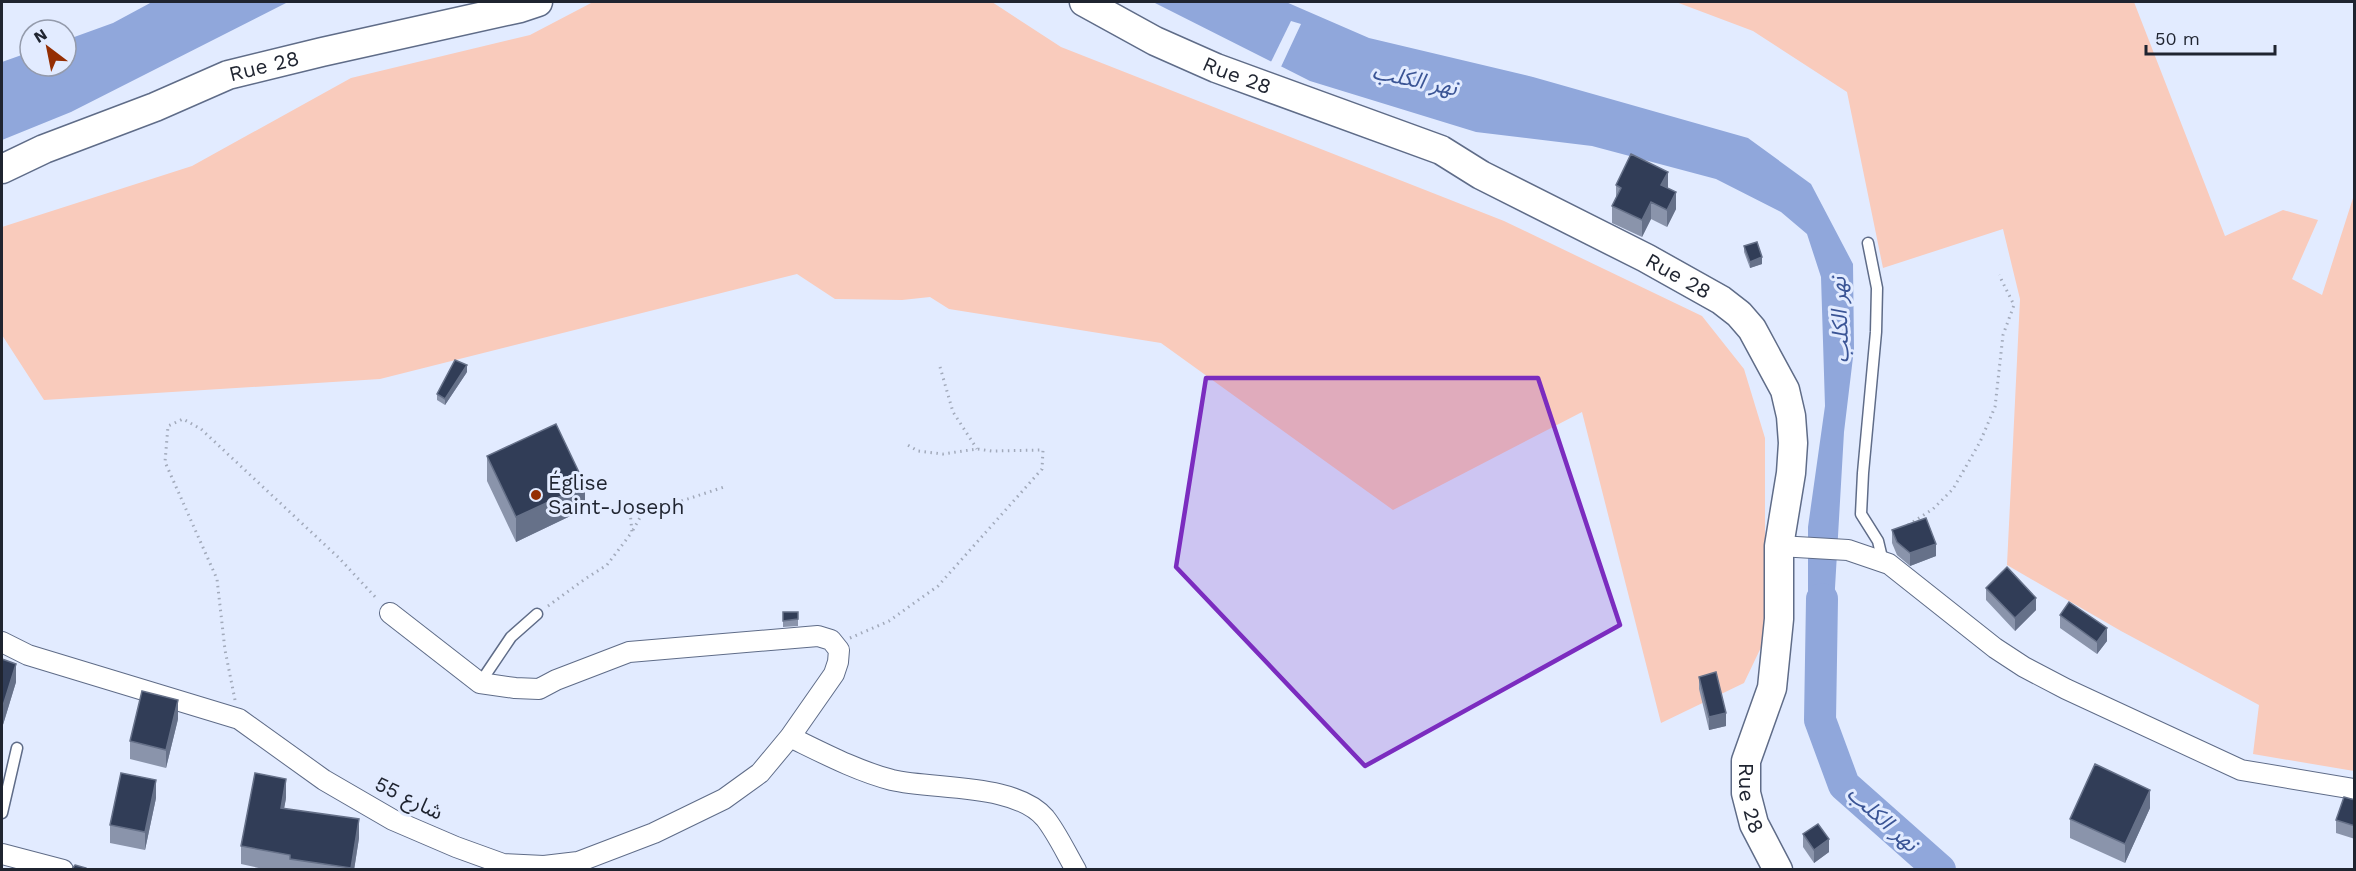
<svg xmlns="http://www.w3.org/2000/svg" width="2356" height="871" viewBox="0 0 2356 871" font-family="'Work Sans','Noto Sans Arabic',sans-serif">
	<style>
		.green { fill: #f9cbbc }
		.water { fill: #90a7db }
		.pier { fill: #e2ebff }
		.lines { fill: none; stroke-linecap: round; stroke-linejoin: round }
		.river { stroke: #90a7db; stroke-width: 32 }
		.lane-casing { stroke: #5f6c88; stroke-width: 13 }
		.street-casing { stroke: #5f6c88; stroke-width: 22 }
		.secondary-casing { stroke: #5f6c88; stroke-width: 31 }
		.path { stroke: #a2aabb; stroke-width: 3; stroke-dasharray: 1.5 4.5; stroke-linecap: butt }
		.lane { stroke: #fff; stroke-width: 10 }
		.street { stroke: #fff; stroke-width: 20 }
		.secondary { stroke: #fff; stroke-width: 28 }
		.wall { fill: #8a94ab }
		.shaded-wall { fill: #667189 }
		.building { fill: #313d57; stroke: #667189; stroke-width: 1.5 }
		.marked { fill: #7b2cbf; fill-opacity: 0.2; stroke: #7b2cbf; stroke-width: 4.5; stroke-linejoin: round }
		.poi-dot { fill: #942e03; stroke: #e2ebff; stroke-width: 2 }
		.labels { text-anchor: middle; stroke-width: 6; stroke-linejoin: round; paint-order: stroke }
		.street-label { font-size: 21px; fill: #1f2430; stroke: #e2ebff }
		.poi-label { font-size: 21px; fill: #1f2430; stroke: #e2ebff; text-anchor: start }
		.water-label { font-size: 22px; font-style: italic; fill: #3a5495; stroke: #e2ebff }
	</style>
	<rect width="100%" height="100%" fill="#e2ebff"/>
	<path class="green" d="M593,2H992L1061,47L1504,221L1702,316L1744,369L1765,438V639L1744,683L1661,723L1582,412L1393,510L1161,343L949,309L930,297L902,300L835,299L797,274L380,379L44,400L2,335V227L192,166L351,78L530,35Z
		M1676,2H2134L2225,236L2283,210L2318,220L2292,279L2322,295L2354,195V771L2253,754L2259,705L2121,631L2007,565L2020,299L2003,229L1883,268L1847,92L1753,31Z"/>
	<path class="water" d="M152,2H288L71,112L2,140V62L30,52V66H66V40L113,23Z
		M1153,2H1286L1369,38L1533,77L1748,138L1811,184L1853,264L1854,349L1844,432L1832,640L1808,642V527L1825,406L1821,277L1807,234L1781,212L1716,179L1592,146L1476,132L1310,81Z"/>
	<path class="pier" d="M1291,21L1301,24L1280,69L1270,64Z"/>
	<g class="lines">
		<path class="river" d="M1822,599L1820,720L1844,785L1940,870"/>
		<defs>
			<path id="lane" d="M1868,243L1877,288L1876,332L1863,473L1861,514L1878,541L1883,562
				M480,683L511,637L537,614
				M2,813L17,748"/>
			<path id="street" d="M1779,546L1848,550L1889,564L1995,648L2024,667L2066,689L2241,770L2354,789
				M2,642L28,655L239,719L324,780L393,820L456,847L503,864L544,866L578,862L654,833L724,799L760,773L790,737L834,674L838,662L839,650L831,640L818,636L629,652L556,680L539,689L515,688L480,683L390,613
				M790,737C823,753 857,771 892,780C935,790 1015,783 1045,818C1057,833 1066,853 1076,870
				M2,854L63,870"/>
			<g id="secondary">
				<path id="s1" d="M1084,2L1155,41L1216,68L1441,150L1481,175L1646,258L1721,300L1739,314L1752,329L1785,390L1791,416L1793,443L1791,473L1779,546V619L1772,688L1746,761V793L1754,824L1778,870"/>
				<path id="s2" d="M2,169L44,149L155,107L228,75L322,52L520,8L538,2"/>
			</g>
		</defs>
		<use href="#lane" class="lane-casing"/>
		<use href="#street" class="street-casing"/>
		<use href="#secondary" class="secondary-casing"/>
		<path class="path" d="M940,367L953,412L977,449
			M1908,525L1933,509L1953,489L1980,442L1995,407L2003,335L2014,305L1999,275
			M633,530L642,514L727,486
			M548,606L585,579L607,565L632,532L629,501
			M850,638L889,621L938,586L1042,469L1043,450L992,451L977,449L943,454L918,451L906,444
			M235,700L225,650L217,579L165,462L168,426L183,419L201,429L339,558L378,600"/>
		<use href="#lane" class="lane"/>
		<use href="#street" class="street"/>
		<use href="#secondary" class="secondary"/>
	</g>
	<path class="wall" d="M1616,185L1668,188L1676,209L1667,227L1651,219L1642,237L1612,223V206L1616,200Z
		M1744,246L1762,264L1750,268L1744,252Z
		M467,372L445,405L437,400V394Z
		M487,456L585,509L516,542L487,481Z
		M1892,530L1936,556L1910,566L1897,555L1892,543Z
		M1986,588L2036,610L2015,631L1986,600Z
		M783,612H798V626L783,627Z
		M2060,615L2107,641L2097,654L2060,628Z
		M2,659L16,682L2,728Z
		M1699,677L1726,726L1709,730L1699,689Z
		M178,719L166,768L130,759V741Z
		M156,798L145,850L110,843V825Z
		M286,798L284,808L359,838L354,870H268L241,864V846Z
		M2355,800V839L2336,833V820Z
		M2150,808L2125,863L2070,838V819Z
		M1803,834L1829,852L1814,863L1803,847Z"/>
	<path class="shaded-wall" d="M1668,172V189L1661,185Z
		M1676,192V209L1667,227V210Z
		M1651,202V219L1642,237V220Z
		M1762,257V264L1750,268V262Z
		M467,365V372L445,405V399Z
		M585,485V509L516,542V517Z
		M1936,544V556L1910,566V553Z
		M2036,598V610L2015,631V618Z
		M2107,628V641L2097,654V642Z
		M16,664V682L2,728V709Z
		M178,700V719L166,768V750Z
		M1726,713V726L1709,730V717Z
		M286,779V798L281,826V808Z
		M156,780V798L145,850V832Z
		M2150,790V808L2125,863V844Z
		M359,819V838L354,870H351Z
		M1829,839V852L1814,863V850Z"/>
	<path class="building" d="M1631,154L1668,172L1661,185L1676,192L1667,210L1651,202L1642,220L1612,206L1621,188L1616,185Z
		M1757,242L1762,257L1750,262L1744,246Z
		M455,360L467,365L445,399L437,394Z
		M556,424L585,485L516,517L487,456Z
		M1926,518L1936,544L1910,553L1897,542L1892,530Z
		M2007,567L2036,598L2015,618L1986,588Z
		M2069,602L2107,628L2097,642L2060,615Z
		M783,612H798V619L783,621Z
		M2,659L16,664L2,709Z
		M1716,672L1726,713L1709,717L1699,677Z
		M142,691L178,700L166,750L130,741Z
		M2095,764L2150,790L2125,844L2070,819Z
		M121,773L156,780L145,832L110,825Z
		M255,773L286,779L281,808L359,819L351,868L290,859V855L241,846Z
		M2344,797L2355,800V826L2336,820Z
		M1818,824L1829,839L1814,850L1803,834Z
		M75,865L86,868V870H71Z"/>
	<path class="marked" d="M1206,378H1538L1620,625L1365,766L1176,567Z"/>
	<circle class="poi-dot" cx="536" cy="495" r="6"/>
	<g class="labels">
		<g class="street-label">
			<text dy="7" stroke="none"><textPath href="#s2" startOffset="282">Rue 28</textPath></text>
			<text dy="7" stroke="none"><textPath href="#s1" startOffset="170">Rue 28</textPath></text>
			<text dy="7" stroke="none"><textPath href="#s1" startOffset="656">Rue 28</textPath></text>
			<text dy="7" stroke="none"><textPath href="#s1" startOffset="1232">Rue 28</textPath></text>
			<text transform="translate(409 798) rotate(26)" y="7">شارع 55</text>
		</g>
		<g class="poi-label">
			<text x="548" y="490">Église<tspan x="548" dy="24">Saint-Joseph</tspan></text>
		</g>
		<g class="water-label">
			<text transform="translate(1415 79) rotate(12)" y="8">نهر الكلب</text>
			<text transform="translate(1839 320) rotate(-92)" y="8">نهر الكلب</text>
			<text transform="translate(1883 818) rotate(42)" y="8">نهر الكلب</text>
		</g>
	</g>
	<rect width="2356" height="871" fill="none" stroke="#1f2430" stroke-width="6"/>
	<g transform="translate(48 48) rotate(328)"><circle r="28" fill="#e2ebff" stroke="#949bac" stroke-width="1.5"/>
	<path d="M0-4.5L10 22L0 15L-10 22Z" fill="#942e03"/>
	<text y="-9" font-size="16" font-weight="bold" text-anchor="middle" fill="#1f2430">N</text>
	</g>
	<path d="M2146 45v9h129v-9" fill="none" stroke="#1f2430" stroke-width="3"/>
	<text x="2155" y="45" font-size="18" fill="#1f2430" stroke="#e2ebff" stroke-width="4.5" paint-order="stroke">50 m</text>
</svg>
